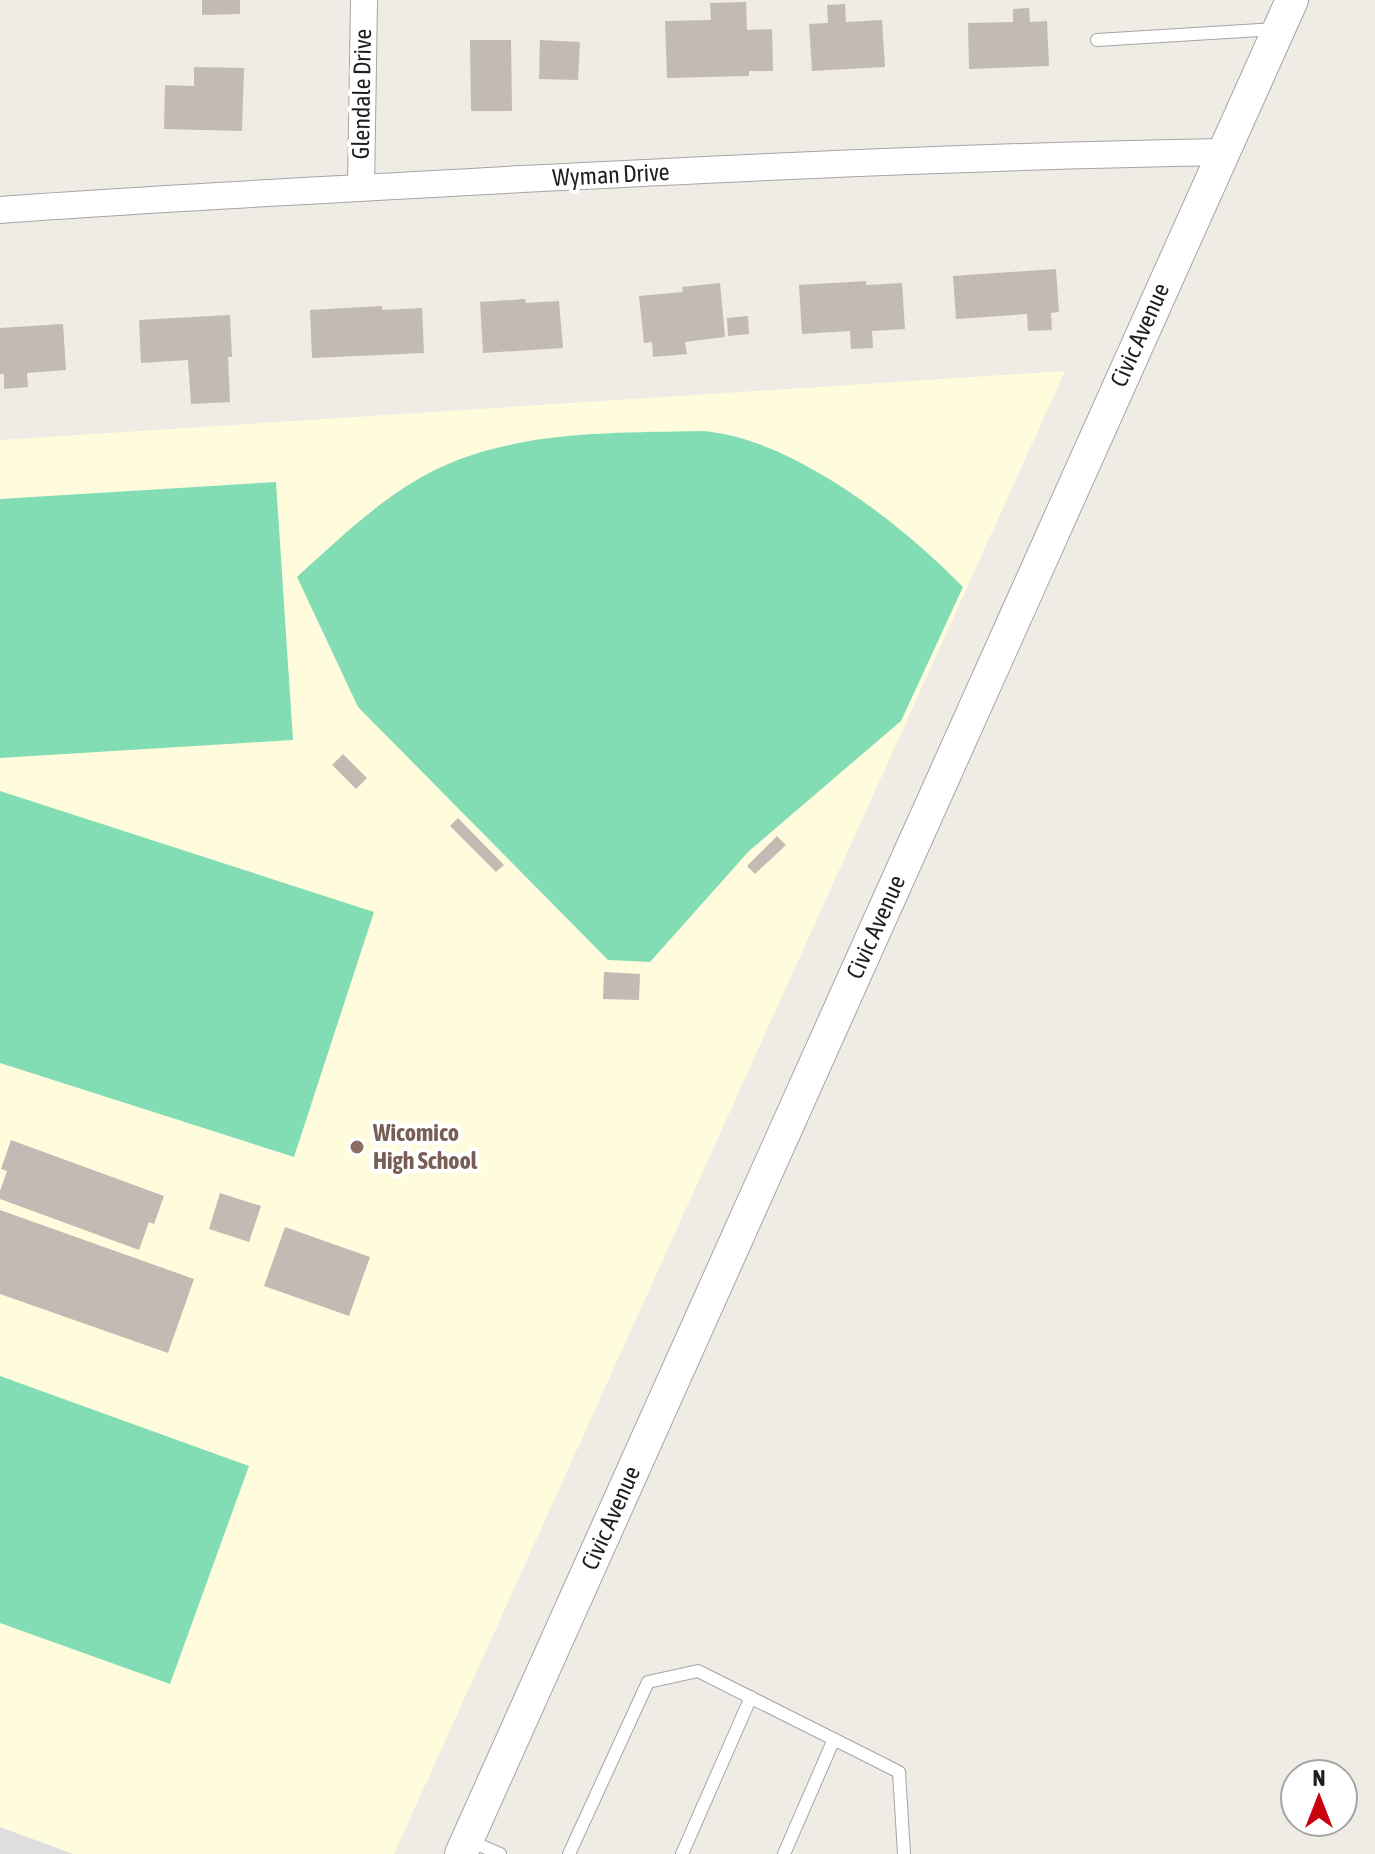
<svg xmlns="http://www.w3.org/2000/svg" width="1375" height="1854" viewBox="0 0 1375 1854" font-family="'Asap Condensed',sans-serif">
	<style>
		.education { fill: #fffcde }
		.pitch { fill: #83ddb4 }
		.parking { fill: #dedede }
		.building { fill: #c4bab4 }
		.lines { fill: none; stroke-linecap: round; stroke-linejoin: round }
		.service-casing { stroke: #a5a5a5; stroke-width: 14 }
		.minor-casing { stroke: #a5a5a5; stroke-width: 28 }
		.tertiary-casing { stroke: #a5a5a5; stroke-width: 34 }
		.service { stroke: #fff; stroke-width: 12 }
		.minor { stroke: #fff; stroke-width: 26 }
		.tertiary { stroke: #fff; stroke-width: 32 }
		.education-dot { fill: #8d6e63; stroke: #fff; stroke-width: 3 }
		.labels { text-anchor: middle; stroke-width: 8; stroke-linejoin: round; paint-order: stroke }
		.street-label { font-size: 24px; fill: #1e1e1e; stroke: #fff }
		.education-label { font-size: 24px; font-weight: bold; fill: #785e54; stroke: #fff; text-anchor: start }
	</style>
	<rect width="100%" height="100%" fill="#efebe5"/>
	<path class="education" d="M1065,371L394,1854H0V440Z"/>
	<path class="pitch" d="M701,431C790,436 903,525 963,587L901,721L749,851L650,962L608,960L358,707L297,577C340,538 385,494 437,469C519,430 613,433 701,431Z
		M276,482L293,740L0,758V499Z
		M0,791L374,912L294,1157L0,1063Z
		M0,1376L249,1466L170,1684L0,1623Z"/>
	<path class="parking" d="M0,1827L73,1854H0Z"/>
	<path class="building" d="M202,0H240V14L202,15Z
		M746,2L747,30L772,29L773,71H749V76L667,78L665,21L711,20L710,3Z
		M845,4L846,22L882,20L885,67L812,71L809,24L828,23L827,5Z
		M1029,8L1030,22L1047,21L1049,66L969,69L968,23L1013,22V9Z
		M470,40H511L512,111H471Z
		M540,40L580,42L578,80L539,79Z
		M194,67L244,68L242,131L164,129L165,85L194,86Z
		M1056,269L1059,312L1051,313L1052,330L1028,331L1027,314L956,319L953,276Z
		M866,281V285L902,283L905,329L872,331L873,348L851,349L850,331L802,334L799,285Z
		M720,283L725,337L685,342L687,354L653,357L652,342L644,343L639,296L683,292L682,287Z
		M525,299L526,303L559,301L563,348L483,353L480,302Z
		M382,306V310L422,308L424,353L312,358L310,310Z
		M230,315L232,357H228L230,402L191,404L188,360L141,363L139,320Z
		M748,316L749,334L728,336L727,318Z
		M63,324L66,370L27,373L28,387L4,389V374H0V328Z
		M343,754L367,778L356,789L332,765Z
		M458,818L504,865L496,872L450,826Z
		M777,836L786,845L755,874L747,866Z
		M604,972L640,974L639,1000L603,999Z
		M11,1140L164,1196L154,1224L149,1222L139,1250L0,1199V1191L7,1171L1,1169Z
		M220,1193L261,1206L249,1242L209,1229Z
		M0,1210L194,1279L168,1353L0,1294Z
		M285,1227L370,1257L349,1316L264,1286Z"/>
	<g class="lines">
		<defs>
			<path id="service" d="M1097,40L1277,29
				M470,1841L500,1854
				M569,1854L648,1682L698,1671L899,1772L904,1854
				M682,1854L751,1697
				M784,1854L834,1739"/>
			<path id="minor" d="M361,188L364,0
				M0,210C174,197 348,189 522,179C755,167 988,156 1222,152"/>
			<path id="tertiary" d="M461,1854L1292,0"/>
		</defs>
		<use href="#service" class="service-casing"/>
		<use href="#minor" class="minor-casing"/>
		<use href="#tertiary" class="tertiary-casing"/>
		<use href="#service" class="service"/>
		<use href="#minor" class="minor"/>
		<use href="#tertiary" class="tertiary"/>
	</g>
	<circle class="education-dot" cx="357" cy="1147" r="8"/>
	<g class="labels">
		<g class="street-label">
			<text transform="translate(362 94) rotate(-89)" y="8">Glendale Drive</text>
			<text transform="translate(611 175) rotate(-3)" y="8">Wyman Drive</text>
			<text transform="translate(1140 335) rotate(-66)" y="8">Civic Avenue</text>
			<text transform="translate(876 927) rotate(-66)" y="8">Civic Avenue</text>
			<text transform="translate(611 1518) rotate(-66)" y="8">Civic Avenue</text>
		</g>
		<g class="education-label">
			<text x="373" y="1141">Wicomico<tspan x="373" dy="28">High School</tspan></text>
		</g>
	</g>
	<g transform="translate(1319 1798)"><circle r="38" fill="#ffffff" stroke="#a5a5a5" stroke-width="2"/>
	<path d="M0-6L14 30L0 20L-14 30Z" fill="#ca0210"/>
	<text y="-12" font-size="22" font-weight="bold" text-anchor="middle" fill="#1e1e1e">N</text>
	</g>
</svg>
